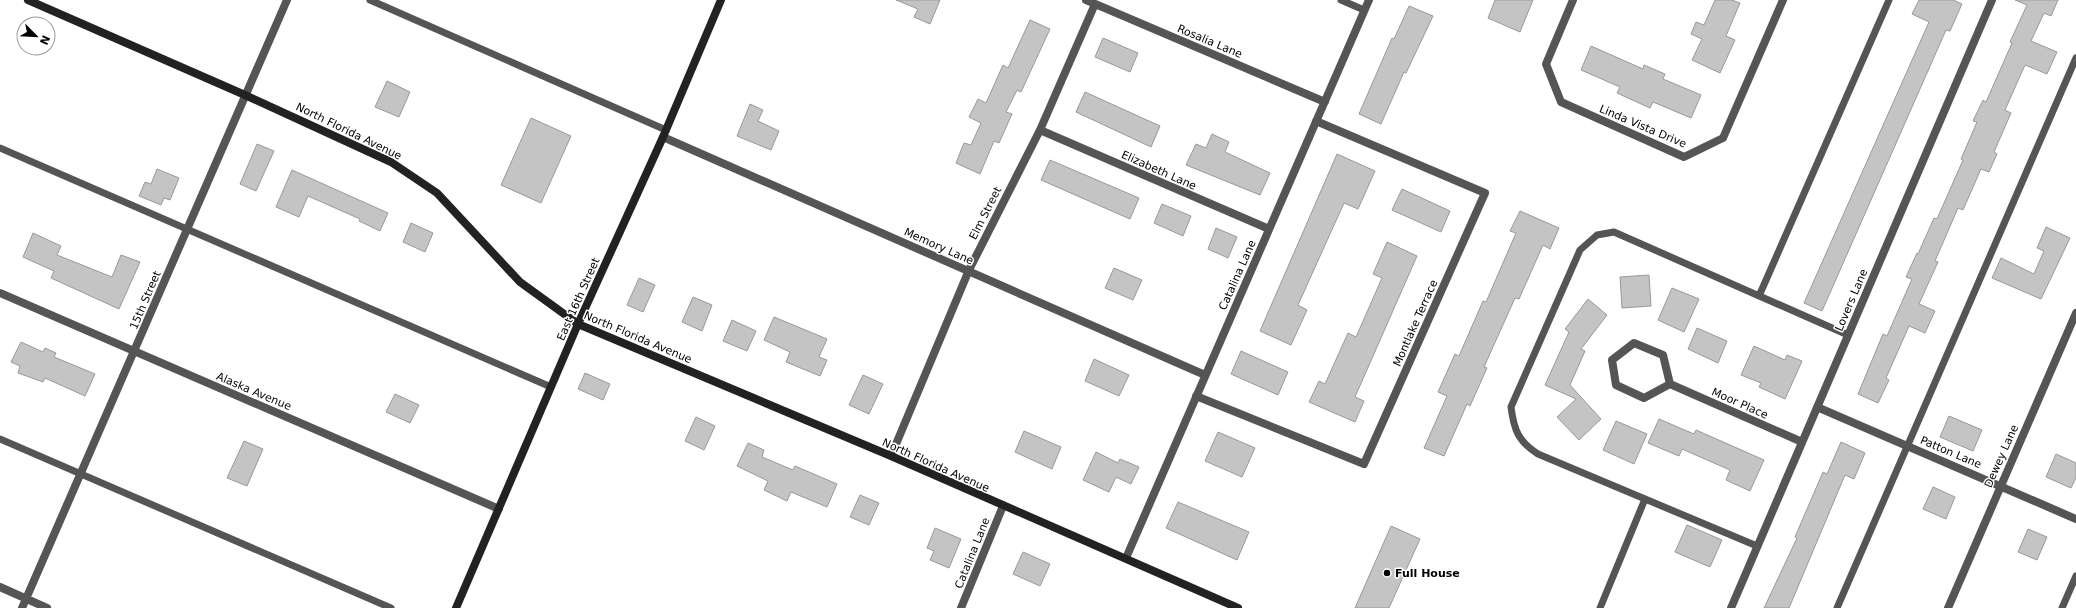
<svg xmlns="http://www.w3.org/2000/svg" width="2076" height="608" viewBox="0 0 2076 608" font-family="'DejaVu Sans',sans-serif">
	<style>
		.building { fill: #c4c4c4; stroke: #999 }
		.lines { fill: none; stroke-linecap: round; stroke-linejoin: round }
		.lane { stroke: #555; stroke-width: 7 }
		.street { stroke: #555; stroke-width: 8 }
		.secondary { stroke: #222; stroke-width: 8 }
		.poi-dot { fill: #000; stroke: #fff; stroke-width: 1.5 }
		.labels { text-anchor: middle; stroke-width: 3; stroke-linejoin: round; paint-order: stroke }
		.street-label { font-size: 11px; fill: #000; stroke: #fff }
		.poi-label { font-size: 11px; font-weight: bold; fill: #000; stroke: #fff; text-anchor: start }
	</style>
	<rect width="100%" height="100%" fill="#fff"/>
	<path class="building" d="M896,0H940L930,24L914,17L918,9Z
		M1495,0H1533L1520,32L1488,18Z
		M1715,0H1732L1740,3L1726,36L1735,40L1720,73L1692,60L1702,39L1691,34L1696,22L1704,25Z
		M1919,0H1953L1962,4L1950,31L1946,30L1822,311L1804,303L1929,22L1912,14Z
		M2015,0H2058L2051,16L2044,13L2031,41L2057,52L2047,74L2025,65L2005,110L2011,113L1994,152L1997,154L1989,172L1981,169L1963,210L1958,208L1935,261L1938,262L1919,304L1935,311L1925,333L1909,326L1886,378L1889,380L1878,403L1858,394L1883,334L1887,336L1912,279L1906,277L1917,253L1918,254L1934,218L1937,219L1963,160L1961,159L1977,122L1973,121L1983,100L1986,102L2012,43L2010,42L2027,5Z
		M1409,6L1433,16L1406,73L1404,72L1381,124L1359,114L1392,38L1394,39Z
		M1030,20L1050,29L1021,92L1017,90L1006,112L1012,114L999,143L994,141L980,174L956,163L964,143L971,145L981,123L969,117L978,99L986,103L1003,65L1008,68Z
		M1103,38L1138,53L1130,72L1095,57Z
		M1591,46L1643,69L1644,65L1665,74L1663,79L1701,95L1691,118L1653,102L1650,108L1617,93L1620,87L1581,70Z
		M387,81L410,92L399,117L375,107Z
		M1085,92L1160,126L1151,147L1076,112Z
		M750,104L763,110L758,121L779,131L771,150L737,136Z
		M531,118L571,136L541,203L501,185Z
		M1212,134L1229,142L1225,152L1270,173L1260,195L1186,165L1196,144L1206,148Z
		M257,144L274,151L256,191L240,184Z
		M1337,154L1375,171L1358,209L1344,203L1298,305L1307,310L1291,345L1260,331Z
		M1050,160L1139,198L1130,219L1041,180Z
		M157,169L179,178L170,200L164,198L161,205L139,196L145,182L151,184Z
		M292,170L388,213L380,231L359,221L360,219L308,196L299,217L276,207Z
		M1402,189L1450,211L1441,232L1392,210Z
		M1162,204L1191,216L1183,236L1154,223Z
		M1520,211L1559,228L1550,249L1543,245L1519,299L1515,298L1484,367L1487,368L1470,406L1467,404L1444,456L1424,448L1447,396L1438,392L1455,354L1459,356L1483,301L1486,302L1516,233L1510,231Z
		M411,223L433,233L425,252L403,242Z
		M2046,227L2070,238L2041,299L1992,278L2001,258L2034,274L2044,251L2037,248Z
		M1216,228L1237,237L1228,258L1208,249Z
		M33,233L61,246L57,255L112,277L121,255L140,262L119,309L51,278L54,271L23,257Z
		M1387,242L1417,256L1355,397L1364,401L1355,422L1309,402L1319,381L1325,384L1348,333L1356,337L1382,278L1373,274Z
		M1114,268L1142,280L1133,300L1105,288Z
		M1649,275L1651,306L1622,308L1620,277Z
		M639,278L655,285L643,312L627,305Z
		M1672,288L1699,299L1684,332L1658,320Z
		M693,297L712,305L702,331L682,322Z
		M1588,299L1607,315L1581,349L1585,351L1570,385L1601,419L1579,440L1557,417L1576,399L1545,385L1569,332L1565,329Z
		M774,317L827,339L819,357L827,360L820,376L786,362L790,352L764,340Z
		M732,320L756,331L747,351L723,341Z
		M1697,328L1727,341L1718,363L1688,349Z
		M21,342L43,352L45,348L56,353L54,357L95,374L85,396L45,378L43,382L18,373L20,366L11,362Z
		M1754,346L1785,360L1787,355L1802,361L1785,399L1759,387L1761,383L1741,375Z
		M1241,351L1288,372L1278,395L1231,374Z
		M1094,359L1129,375L1119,396L1085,381Z
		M585,373L610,384L603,400L578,389Z
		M863,375L883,384L869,414L849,405Z
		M395,394L419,405L410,423L386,412Z
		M1949,416L1982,430L1973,451L1940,437Z
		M696,417L715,426L704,450L685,441Z
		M1659,419L1694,434L1696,430L1764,460L1750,491L1726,480L1730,470L1682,449L1679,456L1648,443Z
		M1616,421L1647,434L1634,464L1603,450Z
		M1024,431L1061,447L1052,469L1015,452Z
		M1218,432L1255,448L1242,477L1205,461Z
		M244,441L263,449L247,486L227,478Z
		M1841,442L1865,453L1854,479L1845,475L1789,608H1764L1797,538L1795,537L1823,472L1827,474Z
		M748,443L764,450L762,457L793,470L795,466L837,484L827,507L791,492L787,501L764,490L768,481L737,466Z
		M1096,452L1118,463L1120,459L1139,467L1131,484L1116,477L1109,492L1083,480Z
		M2056,454L2076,463V478L2071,488L2046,477Z
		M1933,487L1955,497L1946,519L1923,509Z
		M860,495L879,503L869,525L850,517Z
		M1178,502L1249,532L1237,560L1166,528Z
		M1687,525L1722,540L1710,567L1675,552Z
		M1391,526L1420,539L1389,608H1355Z
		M935,528L961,539L949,568L930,560L934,551L927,548Z
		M2028,529L2047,537L2037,560L2018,552Z
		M1023,552L1050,564L1040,586L1013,574Z"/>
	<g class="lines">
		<path class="lane" d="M370,0L666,130
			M1341,0L1364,10
			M0,148L551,387
			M1759,296L1889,0
			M0,439L391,608
			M1757,546L1538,454C1518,441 1514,430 1511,407L1580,250L1597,235L1614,232L1848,335
			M1600,608L1645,499
			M1837,608L2076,58
			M2062,608L2076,576"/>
		<path class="street" d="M1086,0L1325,102
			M1573,0L1546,64L1561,102L1684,157L1723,138L1783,0
			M1040,130L1269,229
			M663,137L1205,375
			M0,293L499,509
			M1670,384L1644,398L1616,385L1612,360L1634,343L1663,355L1670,384L1802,442
			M1196,396L1364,464L1485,193L1316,121
			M1817,407L2076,519
			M891,456L969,270L1040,130L1095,4
			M1126,558L1369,0
			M0,587L47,608
			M22,608L287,0
			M961,608L1003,506
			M1731,608L1992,0
			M1948,608L2076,313"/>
		<path class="secondary" d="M28,0L245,95L391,162L437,193L520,282L578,324L891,456L1238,608
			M456,608L578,324L663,137L721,0"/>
	</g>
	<circle class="poi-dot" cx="1387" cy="573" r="4"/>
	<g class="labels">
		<g class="street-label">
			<text transform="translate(1210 41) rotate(23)" y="4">Rosalia Lane</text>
			<text transform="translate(1643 126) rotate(23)" y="4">Linda Vista Drive</text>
			<text transform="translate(349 131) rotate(26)" y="4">North Florida Avenue</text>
			<text transform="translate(1159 170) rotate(24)" y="4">Elizabeth Lane</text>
			<text transform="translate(985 213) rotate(-63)" y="4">Elm Street</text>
			<text transform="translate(939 246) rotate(24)" y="4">Memory Lane</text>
			<text transform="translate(1237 275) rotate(-66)" y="4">Catalina Lane</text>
			<text transform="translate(578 299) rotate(-66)" y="4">East 16th Street</text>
			<text transform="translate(145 300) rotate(-67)" y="4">15th Street</text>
			<text transform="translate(1851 300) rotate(-67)" y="4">Lovers Lane</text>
			<text transform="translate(1415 323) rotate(-66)" y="4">Montlake Terrace</text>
			<text transform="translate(638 337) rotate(23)" y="4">North Florida Avenue</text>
			<text transform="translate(254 391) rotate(23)" y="4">Alaska Avenue</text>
			<text transform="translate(1740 403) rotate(24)" y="4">Moor Place</text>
			<text transform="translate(1951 452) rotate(23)" y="4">Patton Lane</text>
			<text transform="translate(2001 456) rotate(-66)" y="4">Dewey Lane</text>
			<text transform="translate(936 465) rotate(24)" y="4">North Florida Avenue</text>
			<text transform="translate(972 553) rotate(-68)" y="4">Catalina Lane</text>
		</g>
		<g class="poi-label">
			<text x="1395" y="577">Full House</text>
		</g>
	</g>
	<g transform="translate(36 36) rotate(114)"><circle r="19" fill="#ffffff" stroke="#999999"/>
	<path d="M0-3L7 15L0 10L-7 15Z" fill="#000000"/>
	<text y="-6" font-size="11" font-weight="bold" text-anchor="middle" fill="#000000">N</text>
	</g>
</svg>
